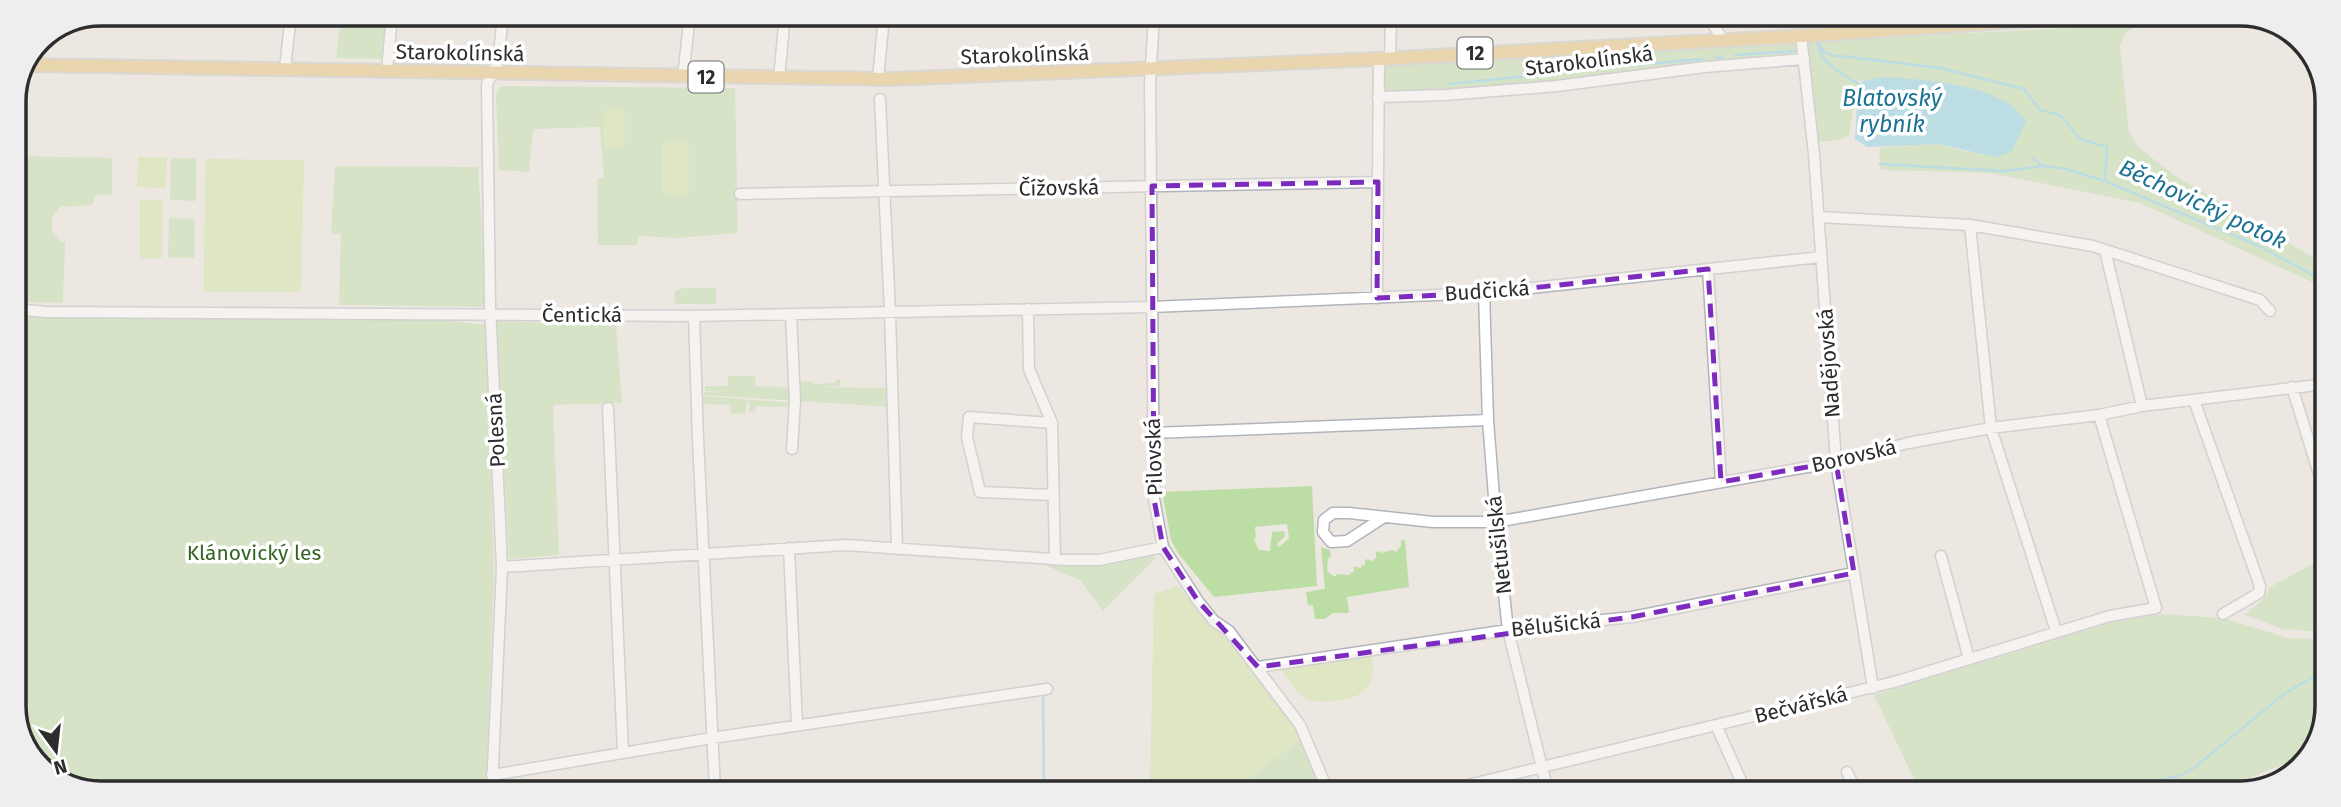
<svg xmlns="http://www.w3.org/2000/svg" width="2341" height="807" viewBox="0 0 2341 807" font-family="'Fira Sans',sans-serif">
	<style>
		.green { fill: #bcdea4; fill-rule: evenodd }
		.pitch { fill: #cce4a1 }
		.water { fill: #80d0e4 }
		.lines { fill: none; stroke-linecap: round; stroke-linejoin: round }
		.stream { stroke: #80d0e4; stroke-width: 2.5 }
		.minor-casing { stroke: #b2b4bc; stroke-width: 13 }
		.major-casing { stroke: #c4c4c4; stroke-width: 16 }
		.minor { stroke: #fff; stroke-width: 10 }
		.major { stroke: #e4c170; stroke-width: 12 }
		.rail { stroke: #a4a8b5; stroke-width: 2.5 }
		.marked { fill: none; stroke: #7b2cbf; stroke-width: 5; stroke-dasharray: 14 9; stroke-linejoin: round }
		.labels { text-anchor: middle; stroke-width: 7; stroke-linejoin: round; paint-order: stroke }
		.shield { fill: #fff; stroke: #6c6c6c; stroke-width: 2 }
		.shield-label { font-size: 19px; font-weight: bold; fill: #2d2d2d }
		.street-label { font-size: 21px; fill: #2d2d2d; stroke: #fff }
		.park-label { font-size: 21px; fill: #356523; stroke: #fff }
		.water-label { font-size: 23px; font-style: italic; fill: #1c7293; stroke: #fff }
		.rim { fill: none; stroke: #2d2d2d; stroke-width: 3.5 }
	</style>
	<rect width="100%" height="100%" fill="#ede7e2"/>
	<path class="green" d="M2155,23C2135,27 2126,26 2120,47L2129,132L2138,147L2174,175L2326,265L2325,288L2140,203L1991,173L1881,170L1879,151L1882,147L1938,144L1969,152L1973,89C1934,81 1897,75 1858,81L1849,136L1839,140L1815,142L1806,42Z
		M340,25L385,26L383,59L336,58Z
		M1801,36L1804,59L1532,88L1378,97L1379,59Z
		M502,86L735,88L738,233L678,238L638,236L637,245H598L597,179L604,178L600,127L533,129L529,172L499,170L496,93Z
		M14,156L112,158V194L96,195L92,205L60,207L52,218V232L60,241L65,242L63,303L14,302Z
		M171,158H196V201L170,200Z
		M335,166L478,167L487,307L339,305L341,234H331Z
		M169,218L195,219L194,258H168Z
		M684,288H716V304H675V291Z
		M14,316L422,318L487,325L494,573L486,789L74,788L32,759L14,711Z
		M496,321L616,325L622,403L553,405L559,555L509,559Z
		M728,376H755L756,387L777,386L778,390V387L800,388L801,381L813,382V384L834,383L836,380L840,379L841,386L818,387L891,388L892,407L704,395L705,392H723L705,391V386H728Z
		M702,396L794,403L790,410L789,404L788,407L756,406L755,412H749L750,402L747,401L745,413L731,414V405L702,404Z
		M1312,486L1317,586L1214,597L1178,553L1171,540L1162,492ZM1287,524L1289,538L1279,547L1277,544L1285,536L1284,531L1272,532L1270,551L1259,550L1254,540L1256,537L1255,527Z
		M1401,540H1405L1409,587L1347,597L1349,613H1333L1325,619H1315L1313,605L1308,606L1306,592L1325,589L1321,547L1330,550L1331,557L1328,558L1327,571L1335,577L1337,574L1350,575V573L1354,572V566L1361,568V566L1365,565V559L1372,561L1376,558V552L1380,551L1381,553L1392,550L1396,552L1401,546Z
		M1155,553V559L1103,611L1080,580L1047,566V563Z
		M2324,558L2323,632L2283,629L2245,615L2264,598L2270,587Z
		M2161,614L2223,618L2288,638L2323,639L2322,733L2307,755L2212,793L1920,792L1874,695L2114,622Z
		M1303,739L1322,791H1229Z"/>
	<path class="pitch" d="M603,110H625V148L604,149Z
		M689,142V194L663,195L662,143Z
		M138,157H167L166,188L137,187Z
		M205,159L304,160L301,292H204Z
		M140,200H163L162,258H140Z
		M1178,586L1213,628L1219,629L1290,721L1300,741L1229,791H1152L1150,787L1154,594Z
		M1371,655C1374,667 1374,681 1364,691C1353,701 1318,705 1305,698C1296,692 1287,677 1280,669Z"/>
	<path class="water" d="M1884,77C1925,80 1969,82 2006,102C2014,106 2020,114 2026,121L2012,151L1996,157L1938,144L1867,147L1855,139L1858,89L1864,80Z"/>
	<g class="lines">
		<path class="stream" d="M1800,18L1810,32
			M1816,40L1824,52L1831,55L1940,68L2024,89L2040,110L2060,115L2080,139L2107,147L2105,181L2259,246L2326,282
			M1818,45C1822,65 1845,76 1861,85
			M1735,55L1796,51
			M1715,58L1723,57
			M1627,66L1702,59
			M1579,71L1616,67
			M1449,84L1570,72
			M2032,158L2043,166
			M1880,164L2004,171L2043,166L2066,169L2105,181
			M1043,694L1044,790
			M2113,793L2121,788L2179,776L2194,768L2284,694L2323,671"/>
		<defs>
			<path id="minor" d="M1154,16L1150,83L1154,499L1163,547L1198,601L1214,621L1229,631L1300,725L1328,791
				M1708,17L1724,41
				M1801,36L1814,154L1836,462L1873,688
				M1390,58L1391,17
				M285,69L291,14
				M387,70L392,15
				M683,77L690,15
				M779,78L785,15
				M878,79L884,16
				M1378,97L1445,95L1557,86L1705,67L1804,59
				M880,99L890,312L897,549
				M740,194L1378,182
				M1819,217L1970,225L2093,246L2260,300L2270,311
				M1970,225L1991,428L2056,631
				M2105,250L2142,406
				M1708,269L1721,482
				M1484,293L1488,420L1496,522L1508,630L1548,792
				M1377,298L1379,59
				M14,309L47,312L694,316L1151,307L1484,293L1821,257
				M1028,309L1029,369L1052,423L1055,560
				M791,314L795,401L792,449
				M694,316L698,439L715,790
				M2292,387L2324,490
				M2194,400L2260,586L2259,593L2223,614
				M608,408L623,752
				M1052,423L969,417L967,437L980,492L1053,495
				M1153,433L1488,420
				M1384,517L1347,541L1331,542L1323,532L1324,520L1333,513H1349L1433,522H1496L1836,462L1908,443L1991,428L2099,415L2142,406L2325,384
				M789,548L797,725
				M1941,556L1969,659
				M502,567L846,545L1067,560H1099L1163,547
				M1258,667L1508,630L1632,617L1854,573
				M1716,725L1746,792
				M1847,772L1857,792
				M492,775L712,738L1047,689
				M492,789L502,567L490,305L487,84L498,63L503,15
				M1443,791L1894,682L2110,616L2156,608L2099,415"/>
			<path id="major" d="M29,65L891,79L1379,59L1801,36L2063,18"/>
		</defs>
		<use href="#minor" class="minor-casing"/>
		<use href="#major" class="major-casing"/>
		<use href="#minor" class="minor"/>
		<use href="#major" class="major"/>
		<path class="rail" d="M2229,793L2300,764"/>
	</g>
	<path d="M0 0H2341V807H0ZM1378,182L1377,298L1484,293L1708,269L1721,482L1836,462L1854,573L1632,617L1258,667L1198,601L1163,547L1154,499L1152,186Z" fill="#ede7e2" fill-opacity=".55" fill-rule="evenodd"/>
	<path class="marked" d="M1378,182L1377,298L1484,293L1708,269L1721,482L1836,462L1854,573L1632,617L1258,667L1198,601L1163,547L1154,499L1152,186Z"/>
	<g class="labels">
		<g class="shield">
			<rect x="1457.5" y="37.5" width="35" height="31" rx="5"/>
			<rect x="688.5" y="61.5" width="35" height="31" rx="5"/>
		</g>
		<g class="shield-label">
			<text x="1475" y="60">12</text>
			<text x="706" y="84">12</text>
		</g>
		<g class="street-label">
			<text transform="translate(460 53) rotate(1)" y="7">Starokolínská</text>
			<text transform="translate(1025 55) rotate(-2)" y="7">Starokolínská</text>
			<text transform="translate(1589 61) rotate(-7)" y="7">Starokolínská</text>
			<text transform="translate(1059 188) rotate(-1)" y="7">Čížovská</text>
			<text transform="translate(1487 291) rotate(-4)" y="7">Budčická</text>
			<text x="582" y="322">Čentická</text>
			<text transform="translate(1829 363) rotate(-94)" y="7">Nadějovská</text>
			<text transform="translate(496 430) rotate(-93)" y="7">Polesná</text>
			<text transform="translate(1854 456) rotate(-13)" y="7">Borovská</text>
			<text transform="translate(1154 457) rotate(-92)" y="7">Pilovská</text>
			<text transform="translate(1499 545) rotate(-96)" y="7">Netušilská</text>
			<text transform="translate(1556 625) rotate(-6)" y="7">Bělušická</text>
			<text transform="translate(1801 705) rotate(-14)" y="7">Bečvářská</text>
		</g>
		<g class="park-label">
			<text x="254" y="560">Klánovický les</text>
		</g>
		<g class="water-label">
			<text x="1892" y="106">Blatovský<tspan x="1892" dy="26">rybník</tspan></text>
			<text transform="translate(2203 204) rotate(25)" y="8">Běchovický potok</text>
		</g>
	</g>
	<path d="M0 0H2341V807H0ZM101 26H2240A75 75 0 0 1 2315 101V706A75 75 0 0 1 2240 781H101A75 75 0 0 1 26 706V101A75 75 0 0 1 101 26Z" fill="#eee" fill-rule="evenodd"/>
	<path class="rim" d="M101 26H2240A75 75 0 0 1 2315 101V706A75 75 0 0 1 2240 781H101A75 75 0 0 1 26 706V101A75 75 0 0 1 101 26Z"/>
	<g transform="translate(56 751) rotate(165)" stroke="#ffffff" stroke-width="5" paint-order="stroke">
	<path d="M0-5L12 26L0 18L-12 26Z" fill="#2d2d2d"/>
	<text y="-10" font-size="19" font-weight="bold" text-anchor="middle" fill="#2d2d2d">N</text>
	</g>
</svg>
